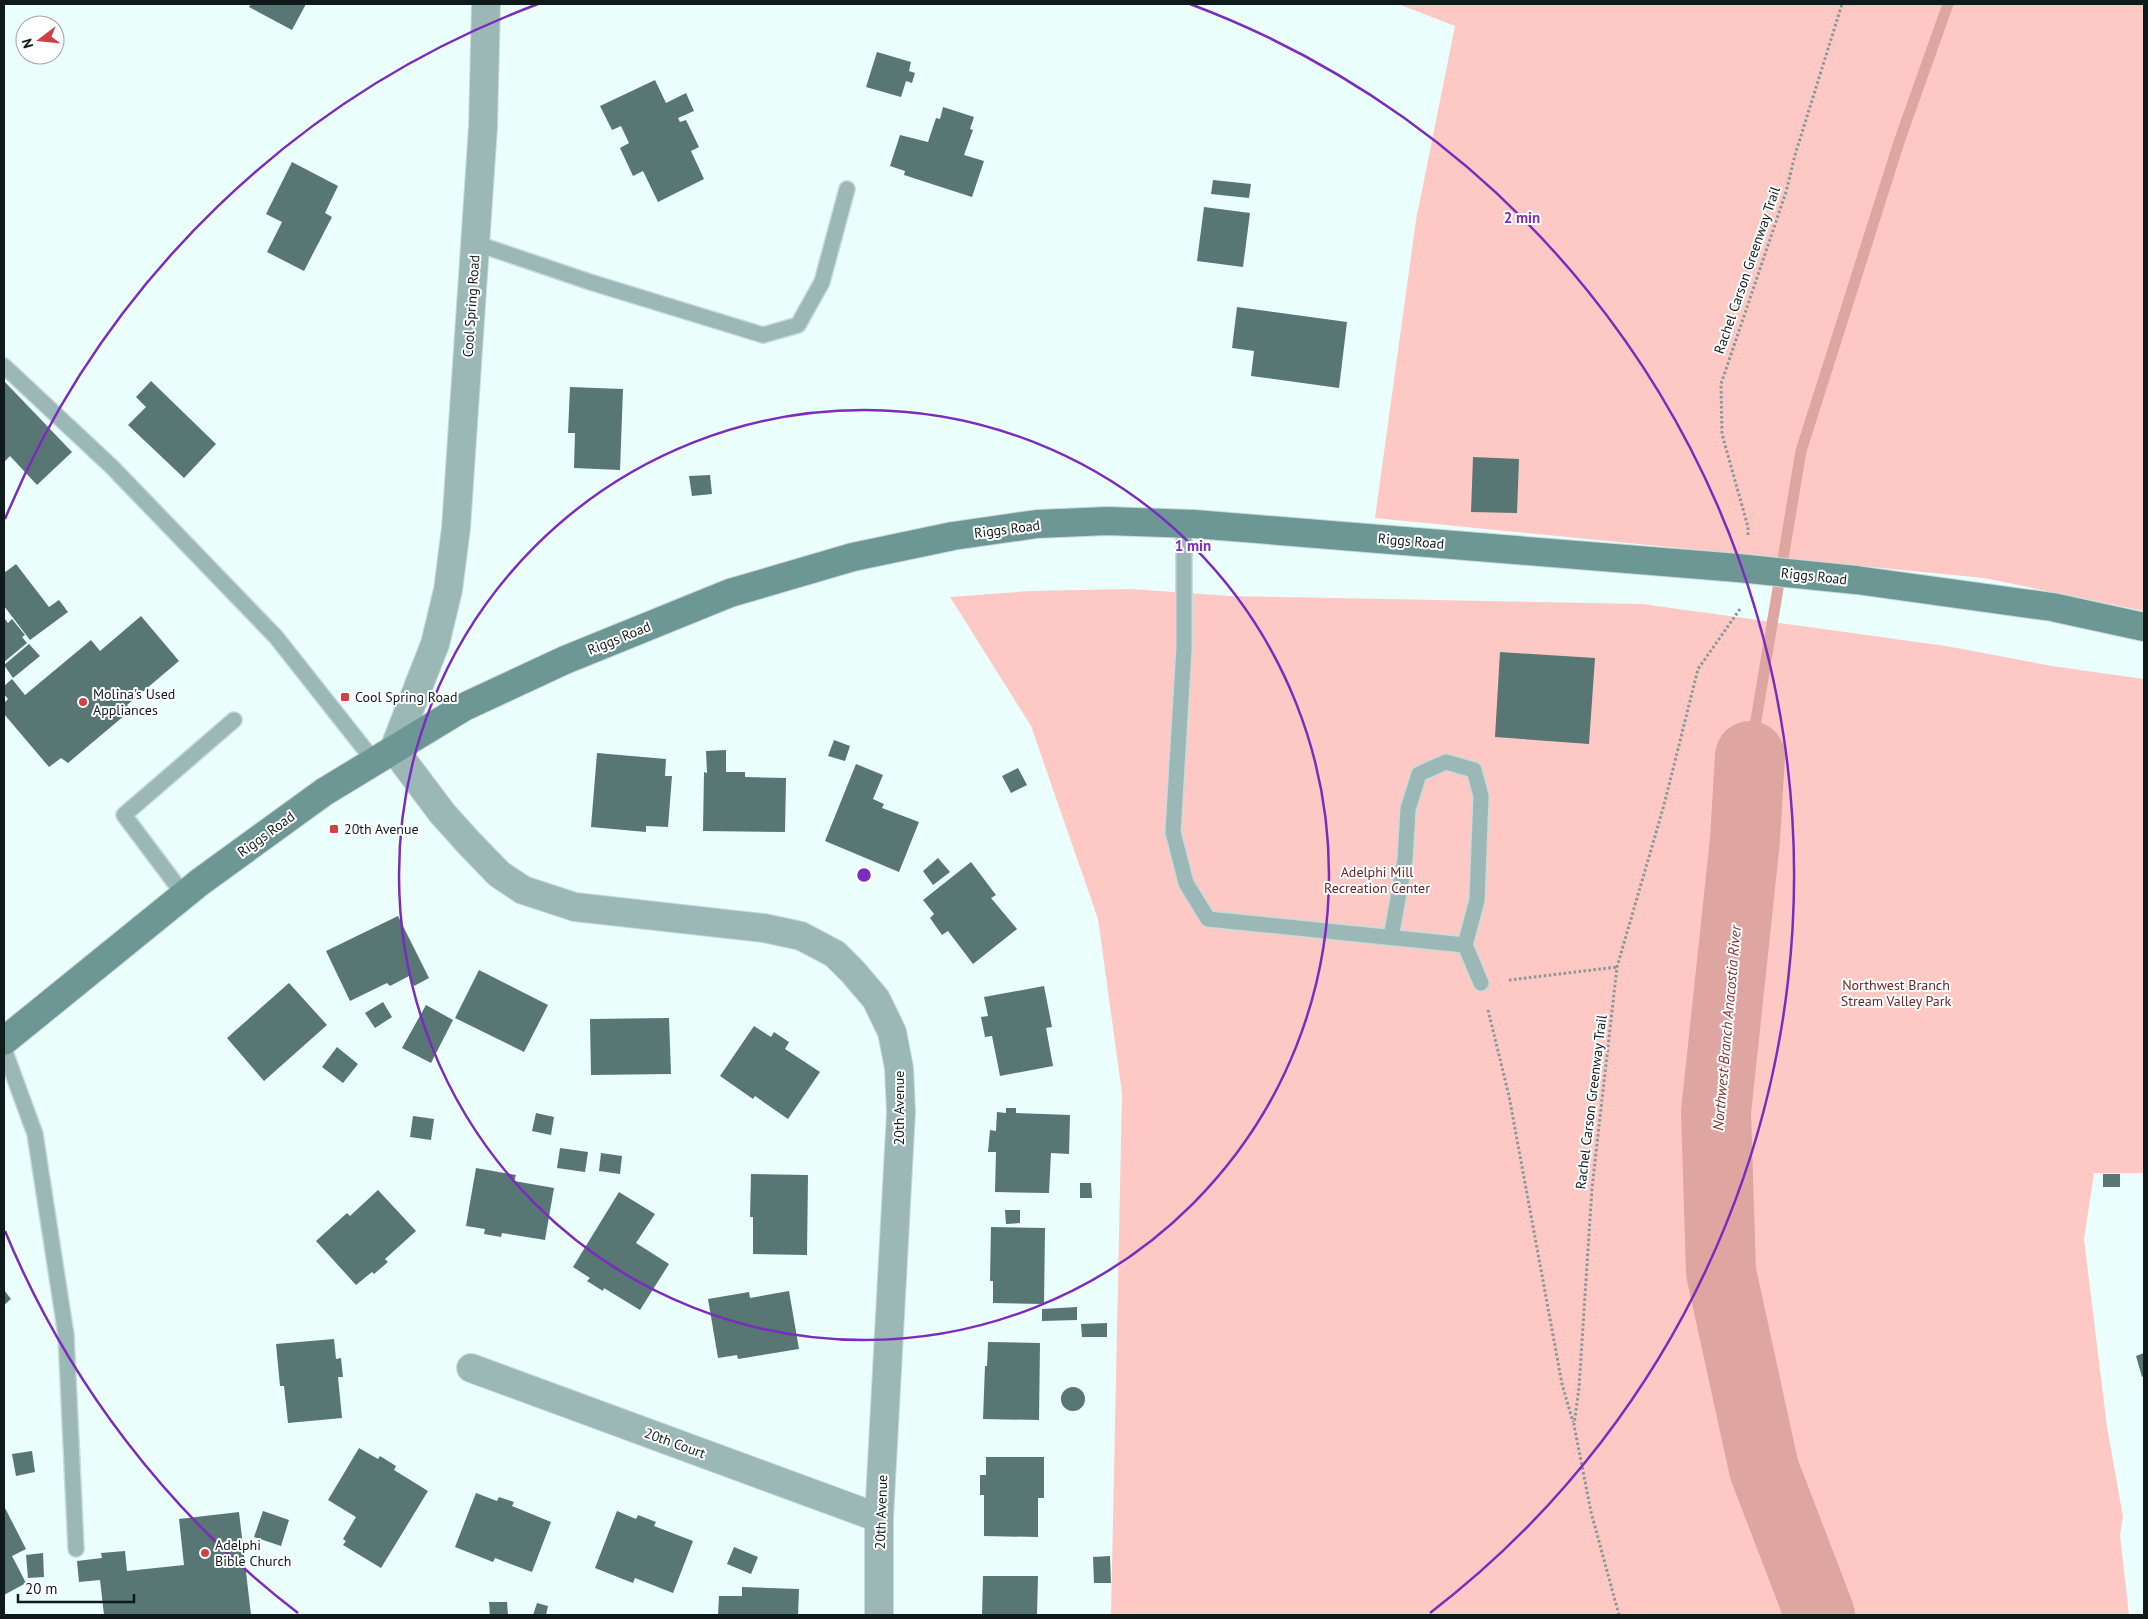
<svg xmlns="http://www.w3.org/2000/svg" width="2148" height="1619" viewBox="0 0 2148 1619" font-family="'PT Sans',sans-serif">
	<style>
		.green { fill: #fec9c5 }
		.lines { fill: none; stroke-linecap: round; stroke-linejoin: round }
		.stream { stroke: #dfa5a1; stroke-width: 11 }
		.river { stroke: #dfa5a1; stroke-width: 70 }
		.building { fill: #577674 }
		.service-casing { stroke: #c8dbd9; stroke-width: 18 }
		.minor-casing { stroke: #c8dbd9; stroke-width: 30 }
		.secondary-casing { stroke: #c8dbd9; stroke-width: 30 }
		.path { stroke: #889896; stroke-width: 3; stroke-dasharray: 2.5 2.5; stroke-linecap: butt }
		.service { stroke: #9bb8b6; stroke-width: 15 }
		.minor { stroke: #9bb8b6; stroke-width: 28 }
		.secondary { stroke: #6c9795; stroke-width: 28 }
		.secondary-bridge-casing { stroke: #c8dbd9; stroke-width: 30; stroke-linecap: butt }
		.secondary-bridge { stroke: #6c9795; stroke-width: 28 }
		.ring { fill: none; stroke: #7b2cbf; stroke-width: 2.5 }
		.poi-dot { fill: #d04044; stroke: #fff; stroke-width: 2 }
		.labels { text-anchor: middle; stroke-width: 4; stroke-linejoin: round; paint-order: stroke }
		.street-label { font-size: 14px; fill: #0f1b1a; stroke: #fff }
		.poi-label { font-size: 14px; fill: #0f1b1a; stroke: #fff; text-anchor: start }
		.park-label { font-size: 14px; fill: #6a2525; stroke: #fff }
		.water-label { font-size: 15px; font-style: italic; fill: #7c3533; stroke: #fff }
		.centre { fill: #7b2cbf; stroke: #fff; stroke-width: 2.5 }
		.ring-label { font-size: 15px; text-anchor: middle; font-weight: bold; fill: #7b2cbf; stroke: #fff; stroke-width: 4; stroke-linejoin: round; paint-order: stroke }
	</style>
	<rect width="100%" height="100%" fill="#ebfffd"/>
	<path class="green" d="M1398,4H2144V611L1984,578L1375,518L1416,220L1455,26Z
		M1131,589L1231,596L1642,604L1946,646L2052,666L2144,679V1173H2094L2084,1239L2107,1427L2123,1517L2120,1535L2129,1615H1111L1122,1093L1098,919L1031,726L950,597L1030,591Z"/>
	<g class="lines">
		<path class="stream" d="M1750,756L1801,451L1900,139L1948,4"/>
		<path class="river" d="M1750,756L1745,840L1716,1112L1721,1272L1764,1469L1820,1615"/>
	</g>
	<path class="building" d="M251,4H306L292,30L249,7Z
		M877,52L911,62L909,71L915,73L912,83L906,81L901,97L866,87Z
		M655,80L666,103L686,93L694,111L678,118L680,122L686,120L699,147L691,151L704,179L658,202L643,171L633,176L620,148L629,143L621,126L612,130L600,106Z
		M943,107L974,117L970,129L973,130L964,155L984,161L972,197L904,175L905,171L890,166L900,135L928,142L936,118L940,119Z
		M292,162L338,186L325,213L332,217L304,271L267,252L282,222L266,214Z
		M1213,180L1251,184L1249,198L1211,194Z
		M1204,207L1250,213L1243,267L1197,261Z
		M1237,307L1347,322L1339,388L1251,376L1254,351L1232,348Z
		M4,381L72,452L37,485L10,456L4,462Z
		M151,381L216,444L184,478L128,425L146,407L136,397Z
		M570,387L623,389L620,470L574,468L575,433H568Z
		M1473,457L1519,459L1517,513L1471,512Z
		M710,475L712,494L692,496L689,476Z
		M16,564L49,607L59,600L68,612L30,640L4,606V573Z
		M141,616L179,661L127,705L131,710L68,763L61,758L49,767L4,714V703L8,699L4,694V686L12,679L25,695L91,640L100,651Z
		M4,618L8,623L12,619L25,635L22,637L27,643L4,662Z
		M29,644L40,656L13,678L4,665Z
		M1500,652L1595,658L1589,744L1495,737Z
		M834,740L850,746L845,761L828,756Z
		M726,750V772H745V777L786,778L785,832L703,831L704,772L707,773L706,751Z
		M597,753L666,759L665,776H672L668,827L646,826V832L591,827Z
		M856,764L883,775L873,799L884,804L882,808L919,822L899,872L825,841Z
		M1018,768L1027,785L1011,793L1002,776Z
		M938,858L950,872L933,885L923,871Z
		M971,862L996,895L991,898L1017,929L973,964L948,931L942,935L930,918L934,914L923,900Z
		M398,916L429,978L414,986L409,976L390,986L387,983L350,1001L326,951Z
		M479,970L548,1005L524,1052L455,1018Z
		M289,983L327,1025L264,1081L227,1038Z
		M1044,986L1052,1027L1046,1028L1053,1066L1000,1076L992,1036L985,1037L981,1017L988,1016L984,997Z
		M383,1002L392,1017L375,1028L365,1013Z
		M426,1005L453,1020L431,1063L402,1048Z
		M669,1018L671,1074L591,1075L590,1019Z
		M754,1026L771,1037L774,1032L789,1042L785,1049L820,1072L788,1119L755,1096L753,1099L720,1076Z
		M337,1047L358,1064L343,1083L322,1067Z
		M1006,1108H1016V1113L1070,1115L1069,1154L1051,1153L1049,1193L995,1192L996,1152H988L990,1130L996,1131L997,1112L1006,1113Z
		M536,1113L554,1117L551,1135L532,1131Z
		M413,1116L434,1119L431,1140L410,1137Z
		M560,1148L588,1152L585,1172L557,1168Z
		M601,1153L622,1156L620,1174L599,1171Z
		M476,1168L516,1175L514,1181L554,1188L545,1240L502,1233L501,1237L484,1234L485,1229L466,1226Z
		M751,1174L808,1175L807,1255L753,1254V1217H750Z
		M2103,1174H2120V1187H2103Z
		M1080,1183H1091L1092,1198H1080Z
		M378,1190L416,1231L385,1259L388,1262L374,1274L372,1272L356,1285L316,1241L347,1213L350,1216Z
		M619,1192L655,1214L636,1243L669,1264L640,1310L604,1288L603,1291L587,1281L590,1278L573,1267Z
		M1005,1210H1020V1223L1006,1224Z
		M991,1227L1045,1228L1044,1304L993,1303V1281H990Z
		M4,1290L11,1299L4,1305Z
		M789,1291L799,1349L738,1359L737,1355L718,1358L708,1299L749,1292L750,1298Z
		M1077,1307V1320L1042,1321V1309Z
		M1107,1323V1337H1082L1081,1324Z
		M334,1339L336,1359L341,1358L343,1377H338L342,1418L288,1423L284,1386H280L276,1344Z
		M988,1342L1040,1343L1039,1420L983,1419L985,1366H987Z
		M2144,1353V1376L2142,1377L2136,1356Z
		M1061 1399a12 12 0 1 1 24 0a12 12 0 1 1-24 0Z
		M359,1448L378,1459L380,1456L396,1466L394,1470L428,1491L381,1568L343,1545L346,1541L343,1539L356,1517L328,1500Z
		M32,1451L35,1472L16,1476L12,1454Z
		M986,1457H1044V1498H1038V1537L984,1536V1495H980V1475H986Z
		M476,1493L497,1501L499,1497L514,1502L512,1506L551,1522L532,1572L495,1558L493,1562L455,1547Z
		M4,1506L26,1549L12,1556L26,1583L4,1595Z
		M263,1511L289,1520L281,1546L254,1537Z
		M617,1511L636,1519L638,1515L656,1522L654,1526L693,1541L673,1593L635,1578L633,1583L595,1568Z
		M239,1512L251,1615H104L100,1580L79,1582L77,1561L102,1558L101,1553L125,1551L127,1571L184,1565L179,1519Z
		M734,1547L758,1557L751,1574L727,1564Z
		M43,1553L44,1577L28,1578L26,1555Z
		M1110,1556L1111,1583H1094L1093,1557Z
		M983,1576H1038L1037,1615H982Z
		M742,1587L799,1589L798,1615H718L719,1596H742Z
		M489,1602H507L508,1615H490Z
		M537,1603L548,1606L546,1615H533Z"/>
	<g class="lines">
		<defs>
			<path id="service" d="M475,243L590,282L763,335L798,325L822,282L847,189
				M4,366L112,467L276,637L374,761
				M1184,523V648L1173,832L1186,883L1208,919L1465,945
				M184,895L124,815L234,720
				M1391,937L1405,860L1408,809L1419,774L1446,762L1474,770L1481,796L1477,900L1465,945L1481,983
				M4,1049L35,1134L66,1335L76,1549"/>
			<path id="minor" d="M486,4L483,127L456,528L448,590L435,644L394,749L442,813L469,843L499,874L523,890L575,907L764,928L801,936L835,954L853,972L876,999L892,1032L899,1068L901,1112L879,1518V1615
				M471,1368L879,1518"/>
			<path id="secondary" d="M1856,580L2052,607L2144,627
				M4,1041L200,882L324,792L464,707L565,660L730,593L853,557L953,536L1037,524L1107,521L1194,524L1738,568"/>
		</defs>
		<use href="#service" class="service-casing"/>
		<use href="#minor" class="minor-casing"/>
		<use href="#secondary" class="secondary-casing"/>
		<path class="path" d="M1748,535V527L1722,434L1721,384L1786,192L1795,155L1842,4
			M1509,980L1617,967
			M1488,1010L1509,1096L1562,1384L1573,1422
			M1619,1615L1591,1512L1574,1425L1579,1388L1592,1188L1617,967L1664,805L1698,669L1740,609"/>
		<use href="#service" class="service"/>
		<use href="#minor" class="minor"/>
		<use href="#secondary" class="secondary"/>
		<defs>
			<path id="secondary-bridge" d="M1738,568L1856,580"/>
		</defs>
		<use href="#secondary-bridge" class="secondary-bridge-casing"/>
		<use href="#secondary-bridge" class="secondary-bridge"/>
	</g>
	<g class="ring">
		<circle cx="864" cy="875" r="465"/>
		<path d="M298 1613A930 930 0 0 1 5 1231M5 519A930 930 0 0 1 538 4M1190 4A930 930 0 0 1 1430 1613"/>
	</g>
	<g class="poi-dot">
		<rect x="340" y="692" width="10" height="10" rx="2.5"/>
		<circle cx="83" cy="702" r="5"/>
		<rect x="329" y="824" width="10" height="10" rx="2.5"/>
		<circle cx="205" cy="1553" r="5"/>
	</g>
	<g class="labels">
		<g class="street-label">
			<text transform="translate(1747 270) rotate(-71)" y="5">Rachel Carson Greenway Trail</text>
			<text transform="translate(471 306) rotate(-86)" y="5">Cool Spring Road</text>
			<text transform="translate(1007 529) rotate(-7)" y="5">Riggs Road</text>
			<text transform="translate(1411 541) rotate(5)" y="5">Riggs Road</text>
			<text transform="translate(1814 576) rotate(6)" y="5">Riggs Road</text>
			<text transform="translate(619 638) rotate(-22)" y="5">Riggs Road</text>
			<text transform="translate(266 834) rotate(-36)" y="5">Riggs Road</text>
			<text transform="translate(1591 1102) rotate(-83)" y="5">Rachel Carson Greenway Trail</text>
			<text transform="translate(899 1108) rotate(-90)" y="5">20th Avenue</text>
			<text transform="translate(675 1443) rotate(20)" y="5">20th Court</text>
			<text transform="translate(881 1512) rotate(-88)" y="5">20th Avenue</text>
		</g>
		<g class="poi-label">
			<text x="93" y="699">Molina's Used<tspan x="93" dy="16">Appliances</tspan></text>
			<text x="355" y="702">Cool Spring Road</text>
			<text x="344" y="834">20th Avenue</text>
			<text x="215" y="1550">Adelphi<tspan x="215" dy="16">Bible Church</tspan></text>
		</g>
		<g class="park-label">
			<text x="1377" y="877">Adelphi Mill<tspan x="1377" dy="16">Recreation Center</tspan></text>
			<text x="1896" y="990">Northwest Branch<tspan x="1896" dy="16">Stream Valley Park</tspan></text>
		</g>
		<g class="water-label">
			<text transform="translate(1727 1028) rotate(-85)" y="5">Northwest Branch Anacostia River</text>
		</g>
	</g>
	<circle cx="864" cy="875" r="8" class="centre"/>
	<g class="ring-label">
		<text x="1522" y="223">2 min</text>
		<text x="1193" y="551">1 min</text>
	</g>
	<rect width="2148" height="1619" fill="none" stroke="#0f1b1a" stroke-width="10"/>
	<g transform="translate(40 40) rotate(254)"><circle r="24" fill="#ffffff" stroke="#9fa4a3"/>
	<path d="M0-4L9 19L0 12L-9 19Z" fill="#d04044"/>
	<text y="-8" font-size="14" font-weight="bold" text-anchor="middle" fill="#0f1b1a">N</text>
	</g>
	<path d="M18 1594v8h116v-8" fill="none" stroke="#0f1b1a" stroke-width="2.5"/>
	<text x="25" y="1594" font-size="15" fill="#0f1b1a" stroke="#ffffff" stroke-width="4" paint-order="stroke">20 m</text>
</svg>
